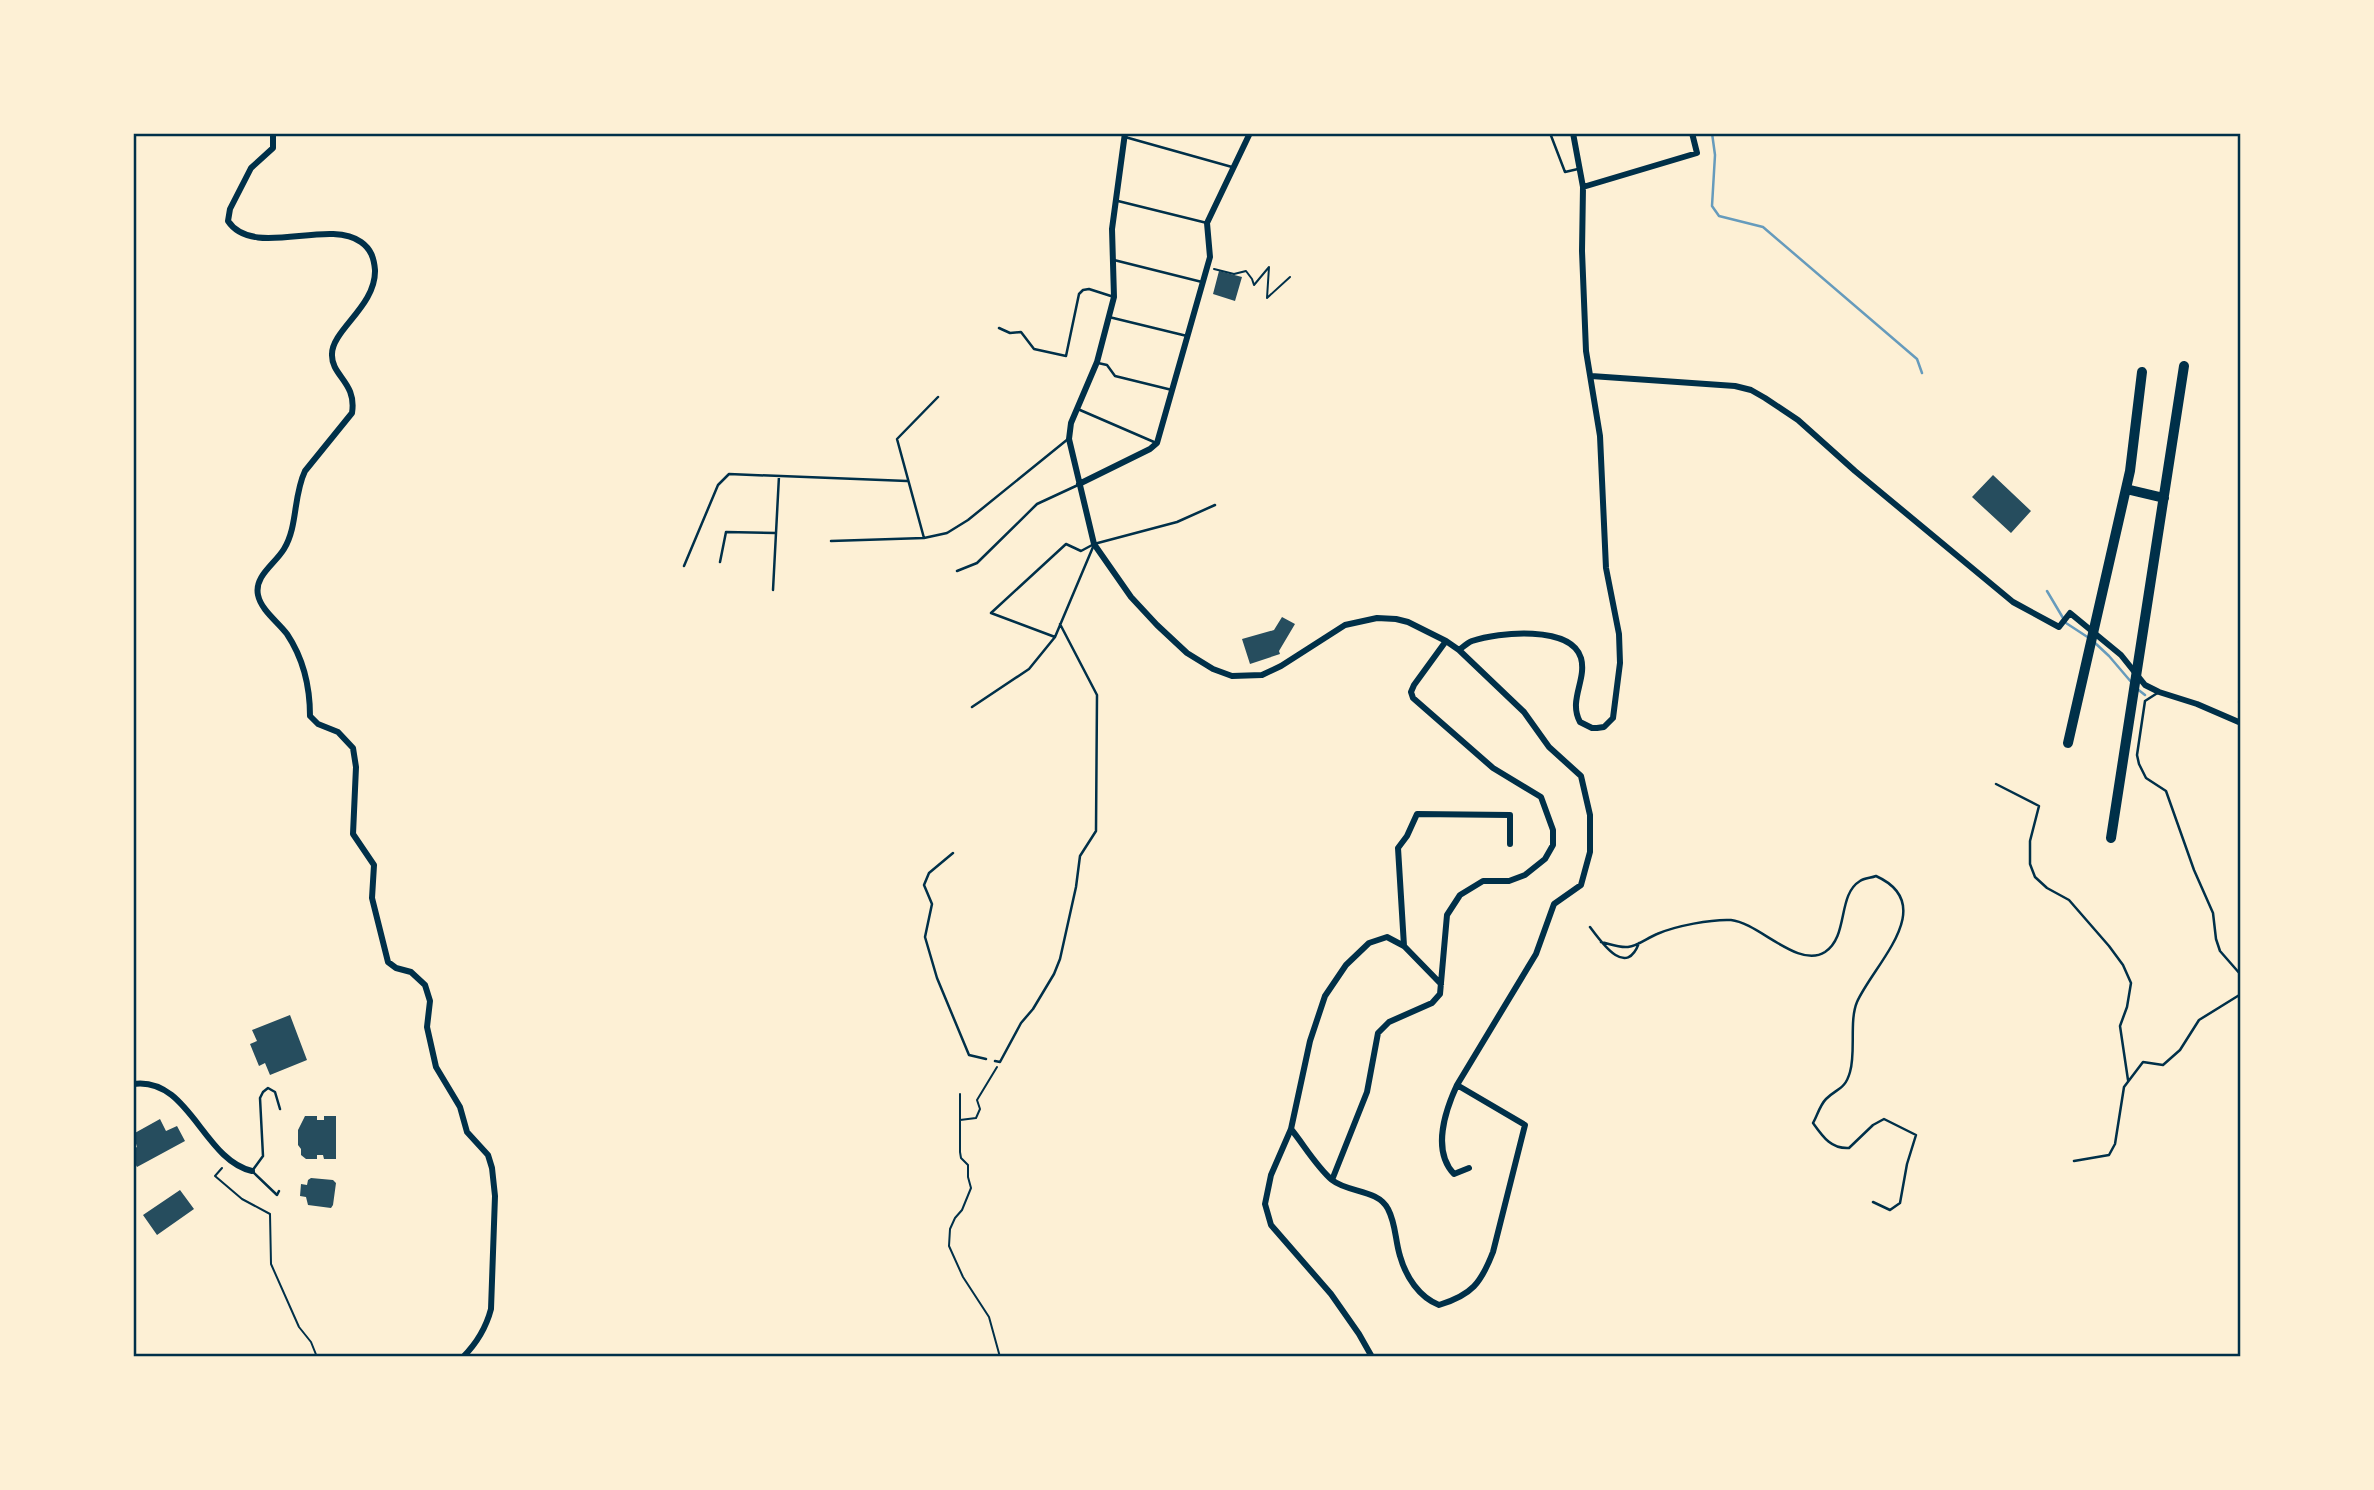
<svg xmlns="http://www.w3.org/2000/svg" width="2374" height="1490" viewBox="0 0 2374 1490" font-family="'Noto Sans',sans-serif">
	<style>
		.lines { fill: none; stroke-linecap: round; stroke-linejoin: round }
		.stream { stroke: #669bbc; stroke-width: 2.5 }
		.building { fill: #264d5e }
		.path { stroke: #003049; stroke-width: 2 }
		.service { stroke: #003049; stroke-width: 2.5 }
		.minor { stroke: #003049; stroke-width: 6 }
		.trunk { stroke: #003049; stroke-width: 10 }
		.neatline { fill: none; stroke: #003049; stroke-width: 2.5 }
	</style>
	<rect width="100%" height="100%" fill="#fdf0d5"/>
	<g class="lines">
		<path class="stream" d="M1712,133L1715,155L1712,206L1719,216L1763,227L1917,359L1922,373
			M2047,591L2066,623L2089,638
			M2094,642L2109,656L2132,683
			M2136,688L2145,695
			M2239,702H2241"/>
	</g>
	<path class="building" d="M1219,271L1242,277L1235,301L1213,294Z
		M1993,475L2031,511L2011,533L1972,497Z
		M1282,617L1295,624L1279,651L1280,654L1250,664L1242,639L1274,630Z
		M290,1015L307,1060L270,1075L265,1063L259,1066L250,1044L257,1041L252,1030Z
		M305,1116H317V1120H324V1116H336V1159H324L323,1155H317V1159H306L301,1155V1149L298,1145V1130Z
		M160,1119L166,1131L177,1126L185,1141L137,1167L133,1160V1149L137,1147L133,1134Z
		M311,1178L333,1180L336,1183L333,1205L331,1208L308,1205L306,1197L300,1196L301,1184L307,1185L308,1180Z
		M180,1190L194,1209L157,1235L143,1215Z"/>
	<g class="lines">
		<path class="path" d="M1214,269L1234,274L1246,271L1252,279L1254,285L1269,267L1267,298L1290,277
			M960,1094V1152L961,1158L968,1165V1177L971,1188L962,1210L955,1218L950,1229L949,1246L963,1277L989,1317L1000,1357
			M960,1120L976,1118L980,1109L977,1100L997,1067
			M222,1168L215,1176L242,1199L270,1214L271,1264L299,1327L311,1342L317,1357"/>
		<path class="service" d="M1550,133L1565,172L1578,169
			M1125,137L1232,167
			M1118,201L1207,223
			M1114,260L1202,282
			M1109,317L1187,336
			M999,328L1010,333L1021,332L1034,349L1066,356L1079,294L1083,290L1089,289L1114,297
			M1098,363L1107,365L1115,376L1172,390
			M1080,410L1154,442
			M924,538L897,439L938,397
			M831,541L924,538L947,533L968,520L1068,439
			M720,562L726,532L776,533
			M684,566L718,485L729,474L907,481
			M957,571L977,563L1037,504L1078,485
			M773,590L779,476
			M1055,637L991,613L1066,544L1081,551L1094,544L1177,522L1215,505
			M2159,692L2145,701L2137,755L2139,764L2146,778L2166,791L2194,870L2213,913L2216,939L2220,951L2241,975
			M972,707L1029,669L1055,637L1093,547
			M1996,784L2039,806L2030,841V864L2035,877L2047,888L2069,900L2109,946L2123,965L2131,983L2127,1007L2120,1026L2128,1080
			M953,853L929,873L924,885L932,904L925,937L937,978L969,1055L986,1059
			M1590,927C1602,943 1626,978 1639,943
			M1601,942C1610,944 1619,948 1628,947C1638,946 1647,938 1657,934C1675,926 1712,919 1731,920C1759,923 1798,969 1825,952C1849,936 1837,895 1860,881C1864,878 1871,878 1876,876C1940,905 1874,964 1857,1002C1849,1021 1856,1052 1850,1072C1845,1090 1837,1088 1826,1099C1820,1105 1817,1116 1813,1123C1823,1137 1831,1149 1849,1148L1873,1125L1884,1119L1916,1135L1907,1164L1900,1203L1890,1210L1873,1202
			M995,1061L1000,1062L1021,1023L1033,1009L1054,974L1060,959L1076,887L1080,856L1096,831L1097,695L1060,624
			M2074,1161L2109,1155L2115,1144L2124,1087L2143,1062L2163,1065L2180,1050L2199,1020L2241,994
			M279,1191L277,1195L252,1171L263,1156L260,1098L263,1092L268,1088L275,1092L280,1109"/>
		<path class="minor" d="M273,133V148L251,168L230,209L228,221C253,259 328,218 361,242C371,249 374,258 375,270C376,306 332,330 332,354C331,376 357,382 352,413L305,471C293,496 298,526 284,549C275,564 254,576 258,595C261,610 278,622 287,634C303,658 310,688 310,716L318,724L338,732L353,748L356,767L353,834L374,865L372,898L388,962L396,968L411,972L425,985L430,1001L427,1027L436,1067L460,1107L467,1132L488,1155L492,1168L495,1196L491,1309C486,1328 476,1344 463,1357
			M1125,133L1112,229L1114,297L1097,362L1071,423L1069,439L1094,544L1131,597L1157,625L1187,653L1213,669L1232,676L1262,675L1281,666L1345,625L1377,618L1396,619L1408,622L1446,641L1459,650L1524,712L1549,747L1581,776L1590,815V852L1581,885L1554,904L1536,954L1457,1085C1445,1111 1432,1151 1454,1174L1469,1168
			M1583,187L1697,153L1692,133
			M1591,376L1735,386L1751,390L1765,398L1798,420L1855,471L2013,602L2059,627L2070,613L2121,655L2145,685L2159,692L2197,704L2241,723
			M1079,484L1150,449L1157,443L1210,257L1207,223L1250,133
			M1459,650C1463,647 1467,643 1472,641C1498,632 1571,625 1581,658C1587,680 1568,700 1580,722L1592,728H1597L1604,727L1613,718L1620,663L1619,634L1606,568L1600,436L1586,351L1582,251L1583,187L1573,133
			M1404,946L1398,848L1407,836L1417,814L1510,815V844
			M133,1084C189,1076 203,1160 252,1171
			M1291,1129C1304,1145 1316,1166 1332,1180C1348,1193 1378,1189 1388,1209C1396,1224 1395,1240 1400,1256C1406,1277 1419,1297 1439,1305C1472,1295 1481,1283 1493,1252L1525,1125L1457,1085
			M1332,1180L1367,1092L1378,1033L1389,1022L1432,1003L1440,994L1447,915L1460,895L1483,881H1509L1525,875L1545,859L1553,845V830L1541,797L1493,768L1413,698L1411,692L1414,685L1446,641
			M1372,1357L1359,1334L1331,1294L1271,1225L1265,1204L1271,1175L1291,1129L1310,1041L1325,996L1346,965L1369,943L1387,937L1404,946L1441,984"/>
		<path class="trunk" d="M2126,489L2164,498
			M2068,743L2130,471L2142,372
			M2111,838L2184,366"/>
	</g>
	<rect width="2374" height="1490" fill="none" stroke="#fdf0d5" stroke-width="270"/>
	<rect x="135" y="135" width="2104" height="1220" class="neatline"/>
</svg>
